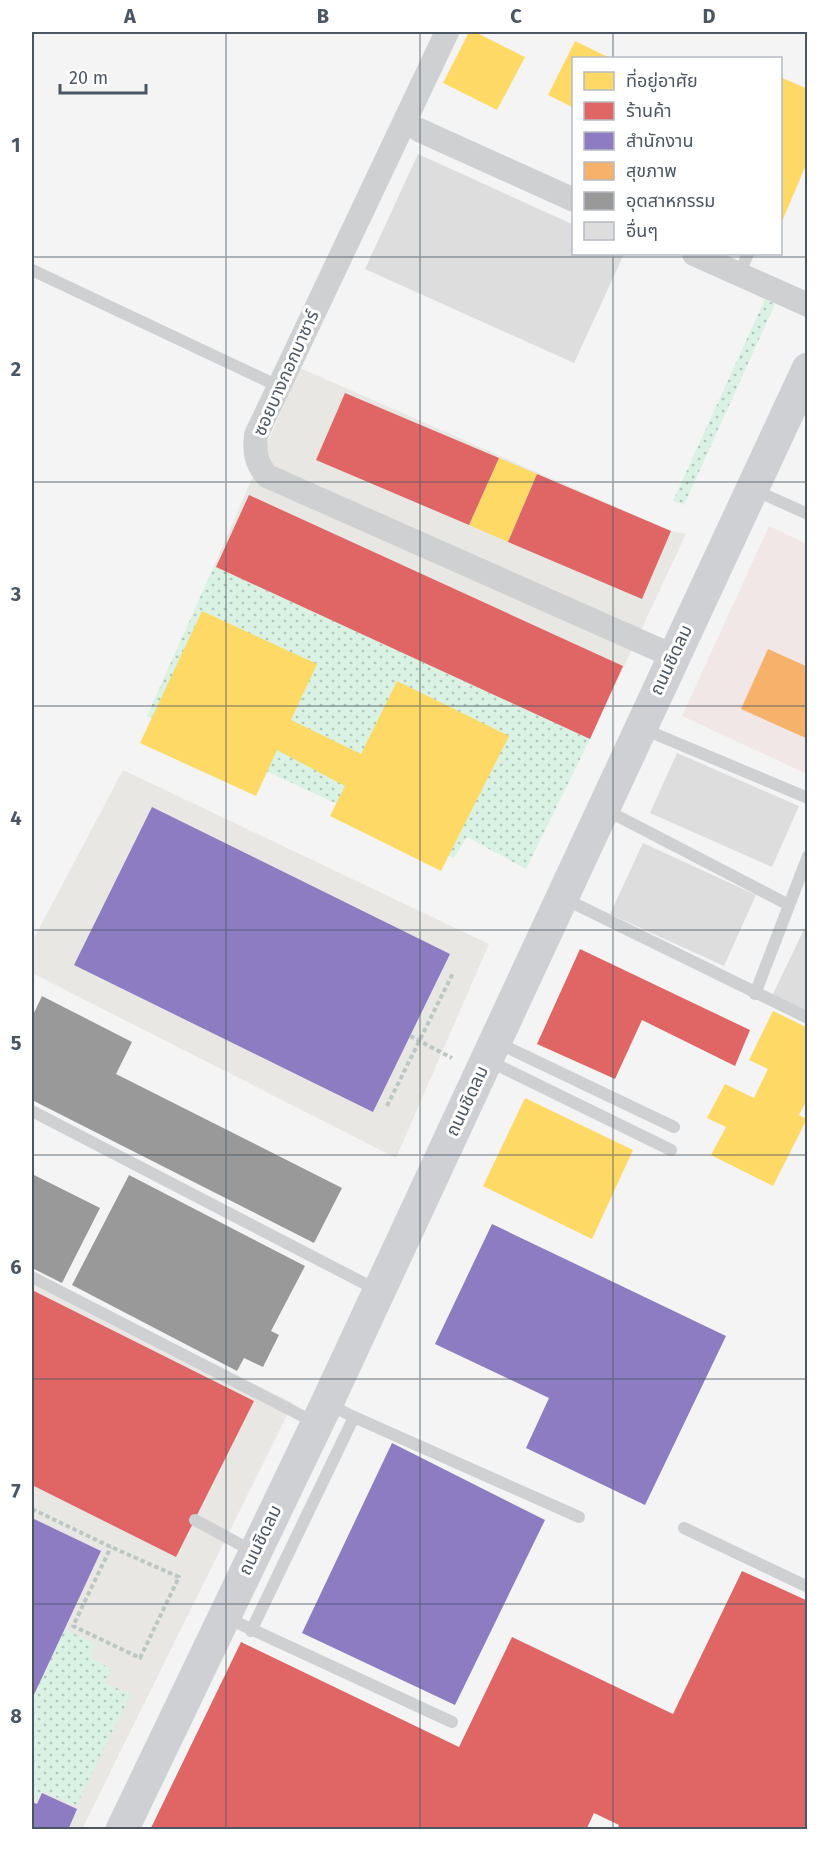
<svg xmlns="http://www.w3.org/2000/svg" width="839" height="1861" viewBox="0 0 839 1861" font-family="'Fira Sans','Noto Sans Thai',sans-serif">
	<style>
		.commercial { fill: #e8e7e3 }
		.medical { fill: #f1e7e6 }
		.garden { fill: url(#garden-dots) }
		.homes { fill: #ffd966 }
		.shops { fill: #e06666 }
		.offices { fill: #8e7cc3 }
		.health { fill: #f6b26b }
		.industry { fill: #999 }
		.building { fill: #ddddde }
		.lines { fill: none; stroke-linecap: round; stroke-linejoin: round }
		.path { stroke: #bcc7c4; stroke-width: 4; stroke-dasharray: 4.5 3; stroke-linecap: butt }
		.lane { stroke: #ced0d2; stroke-width: 12 }
		.street { stroke: #ced0d2; stroke-width: 24 }
		.secondary { stroke: #ced0d4; stroke-width: 33 }
		.grid { fill: none; stroke: #4a5661; stroke-width: 1.5; stroke-opacity: 0.55 }
		.labels { text-anchor: middle; stroke-width: 6; stroke-linejoin: round; paint-order: stroke }
		.street-label { font-size: 18px; fill: #4a5661; stroke: #fff }
		.neatline { fill: none; stroke: #4a5661; stroke-width: 2 }
		.grid-label { font-size: 20px; text-anchor: middle; font-weight: bold; fill: #4a5661 }
	</style>
	<defs>
		<pattern id="garden-dots" width="8" height="8" patternUnits="userSpaceOnUse" patternTransform="scale(1.5)"><rect width="8" height="8" fill="#d9f2e3"/><path d="M2 2h.1M6 6h.1" fill="none" stroke="#b2c7bb" stroke-width="1.8" stroke-linecap="round"/></pattern>
	</defs>
	<rect width="100%" height="100%" fill="#f4f4f4"/>
	<path class="commercial" d="M300,368L671,531L686,534L590,739L214,566Z
		M123,770L489,944L396,1158L32,973V942Z
		M32,1272L293,1403L82,1829H32Z"/>
	<path class="medical" d="M769,526L807,544V774L682,716Z"/>
	<path class="garden" d="M765,299L775,304L684,505L673,501Z
		M214,566L590,739L526,869L467,837L454,858L147,716Z
		M64,1629L95,1644L90,1657L111,1669L104,1683L131,1694L76,1806L42,1791L36,1801L32,1799V1699Z"/>
	<path class="homes" d="M469,32H475L525,57L497,110L443,83Z
		M575,41L610,58H574V108L548,95Z
		M780,77L808,89V160L781,224Z
		M499,458L537,474L508,542L469,525Z
		M202,611L317,664L291,720L361,754L397,681L509,736L441,871L330,816L345,786L277,750L256,796L140,743Z
		M773,1011L808,1028V1098L799,1115L807,1119L773,1186L711,1155L726,1127L707,1118L725,1084L754,1098L768,1069L749,1060Z
		M525,1098L633,1150L592,1239L483,1186Z"/>
	<path class="shops" d="M345,393L499,458L469,525L316,460Z
		M537,474L671,531L642,599L508,542Z
		M249,495L623,666L590,739L216,567Z
		M580,949L750,1030L735,1066L642,1020L615,1079L537,1044Z
		M32,1290L254,1401L176,1557L32,1485Z
		M742,1571L808,1601V1830H617L619,1825L594,1813L586,1830H150L241,1642L459,1747L512,1637L673,1714Z"/>
	<path class="offices" d="M152,807L450,954L373,1112L74,965Z
		M492,1224L726,1336L645,1505L526,1448L549,1398L435,1344Z
		M392,1443L545,1520L455,1705L302,1633Z
		M32,1518L101,1551L32,1699Z
		M42,1793L77,1809L68,1830H32V1802L37,1804Z"/>
	<path class="health" d="M768,649L808,667V739L741,709Z"/>
	<path class="industry" d="M42,996L132,1042L116,1074L342,1188L314,1243L32,1100V1017Z
		M32,1174L100,1208L62,1283L32,1268Z
		M129,1175L305,1266L271,1331L279,1335L263,1367L244,1358L237,1371L72,1285Z"/>
	<path class="building" d="M418,154L574,225V254H624L574,363L365,269Z
		M677,753L799,806L772,867L650,813Z
		M643,843L756,895L724,966L610,914Z
		M808,921V1015L771,998Z"/>
	<g class="lines">
		<path class="path" d="M410,1036L452,1058
			M387,1106L453,973
			M32,1509L111,1547L179,1577L140,1658L73,1626L111,1547"/>
		<path class="lane" d="M32,270L278,386
			M739,274L748,254
			M752,489L808,514
			M641,728L808,798
			M604,809L789,905
			M563,898L808,1018
			M755,994L808,856
			M496,1042L674,1127
			M487,1060L671,1150
			M32,1111L377,1290
			M32,1277L316,1423
			M328,1404L354,1417L579,1517
			M195,1520L254,1552
			M684,1528L808,1587
			M225,1617L452,1722
			M251,1631L354,1417"/>
		<path class="street" d="M447,32L256,435C254,452 256,463 267,476L673,656
			M419,130L574,200
			M694,254L808,305"/>
		<path class="secondary" d="M122,1830L327,1403L808,369"/>
	</g>
	<path class="grid" d="M226,32V1830M420,32V1830M613,32V58M613,254V1830M32,257H808M32,482H808M32,706H808M32,930H808M32,1155H808M32,1379H808M32,1604H808"/>
	<g class="labels">
		<g class="street-label">
			<text transform="translate(286 373) rotate(-66)" y="6">ซอยบางกอกบาซาร์</text>
			<text transform="translate(671 660) rotate(-65)" y="6">ถนนชิดลม</text>
			<text transform="translate(467 1101) rotate(-65)" y="6">ถนนชิดลม</text>
			<text transform="translate(260 1540) rotate(-64)" y="6">ถนนชิดลม</text>
		</g>
	</g>
	<rect width="839" height="1861" fill="none" stroke="#ffffff" stroke-width="66"/>
	<rect x="572" y="57" width="210" height="198" fill="#ffffff" stroke="#b7bbc0" stroke-width="1.5"/>
	<rect x="584" y="72" width="30" height="18" fill="#ffd966" stroke="#b7bbc0" stroke-width="1.5"/>
	<text x="626" y="87" font-size="18" fill="#4a5661">ที่อยู่อาศัย</text>
	<rect x="584" y="102" width="30" height="18" fill="#e06666" stroke="#b7bbc0" stroke-width="1.5"/>
	<text x="626" y="117" font-size="18" fill="#4a5661">ร้านค้า</text>
	<rect x="584" y="132" width="30" height="18" fill="#8e7cc3" stroke="#b7bbc0" stroke-width="1.5"/>
	<text x="626" y="147" font-size="18" fill="#4a5661">สำนักงาน</text>
	<rect x="584" y="162" width="30" height="18" fill="#f6b26b" stroke="#b7bbc0" stroke-width="1.5"/>
	<text x="626" y="177" font-size="18" fill="#4a5661">สุขภาพ</text>
	<rect x="584" y="192" width="30" height="18" fill="#999999" stroke="#b7bbc0" stroke-width="1.5"/>
	<text x="626" y="207" font-size="18" fill="#4a5661">อุตสาหกรรม</text>
	<rect x="584" y="222" width="30" height="18" fill="#ddddde" stroke="#b7bbc0" stroke-width="1.5"/>
	<text x="626" y="237" font-size="18" fill="#4a5661">อื่นๆ</text>
	<path d="M60 84v9h86v-9" fill="none" stroke="#4a5661" stroke-width="3"/>
	<text x="69" y="84" font-size="18" fill="#4a5661" stroke="#ffffff" stroke-width="4.5" paint-order="stroke">20 m</text>
	<rect x="33" y="33" width="773" height="1795" class="neatline"/>
	<g class="grid-label">
		<text x="130" y="23">A</text>
		<text x="323" y="23">B</text>
		<text x="516" y="23">C</text>
		<text x="709" y="23">D</text>
		<text x="16" y="152">1</text>
		<text x="16" y="376">2</text>
		<text x="16" y="601">3</text>
		<text x="16" y="825">4</text>
		<text x="16" y="1050">5</text>
		<text x="16" y="1274">6</text>
		<text x="16" y="1498">7</text>
		<text x="16" y="1723">8</text>
	</g>
</svg>
